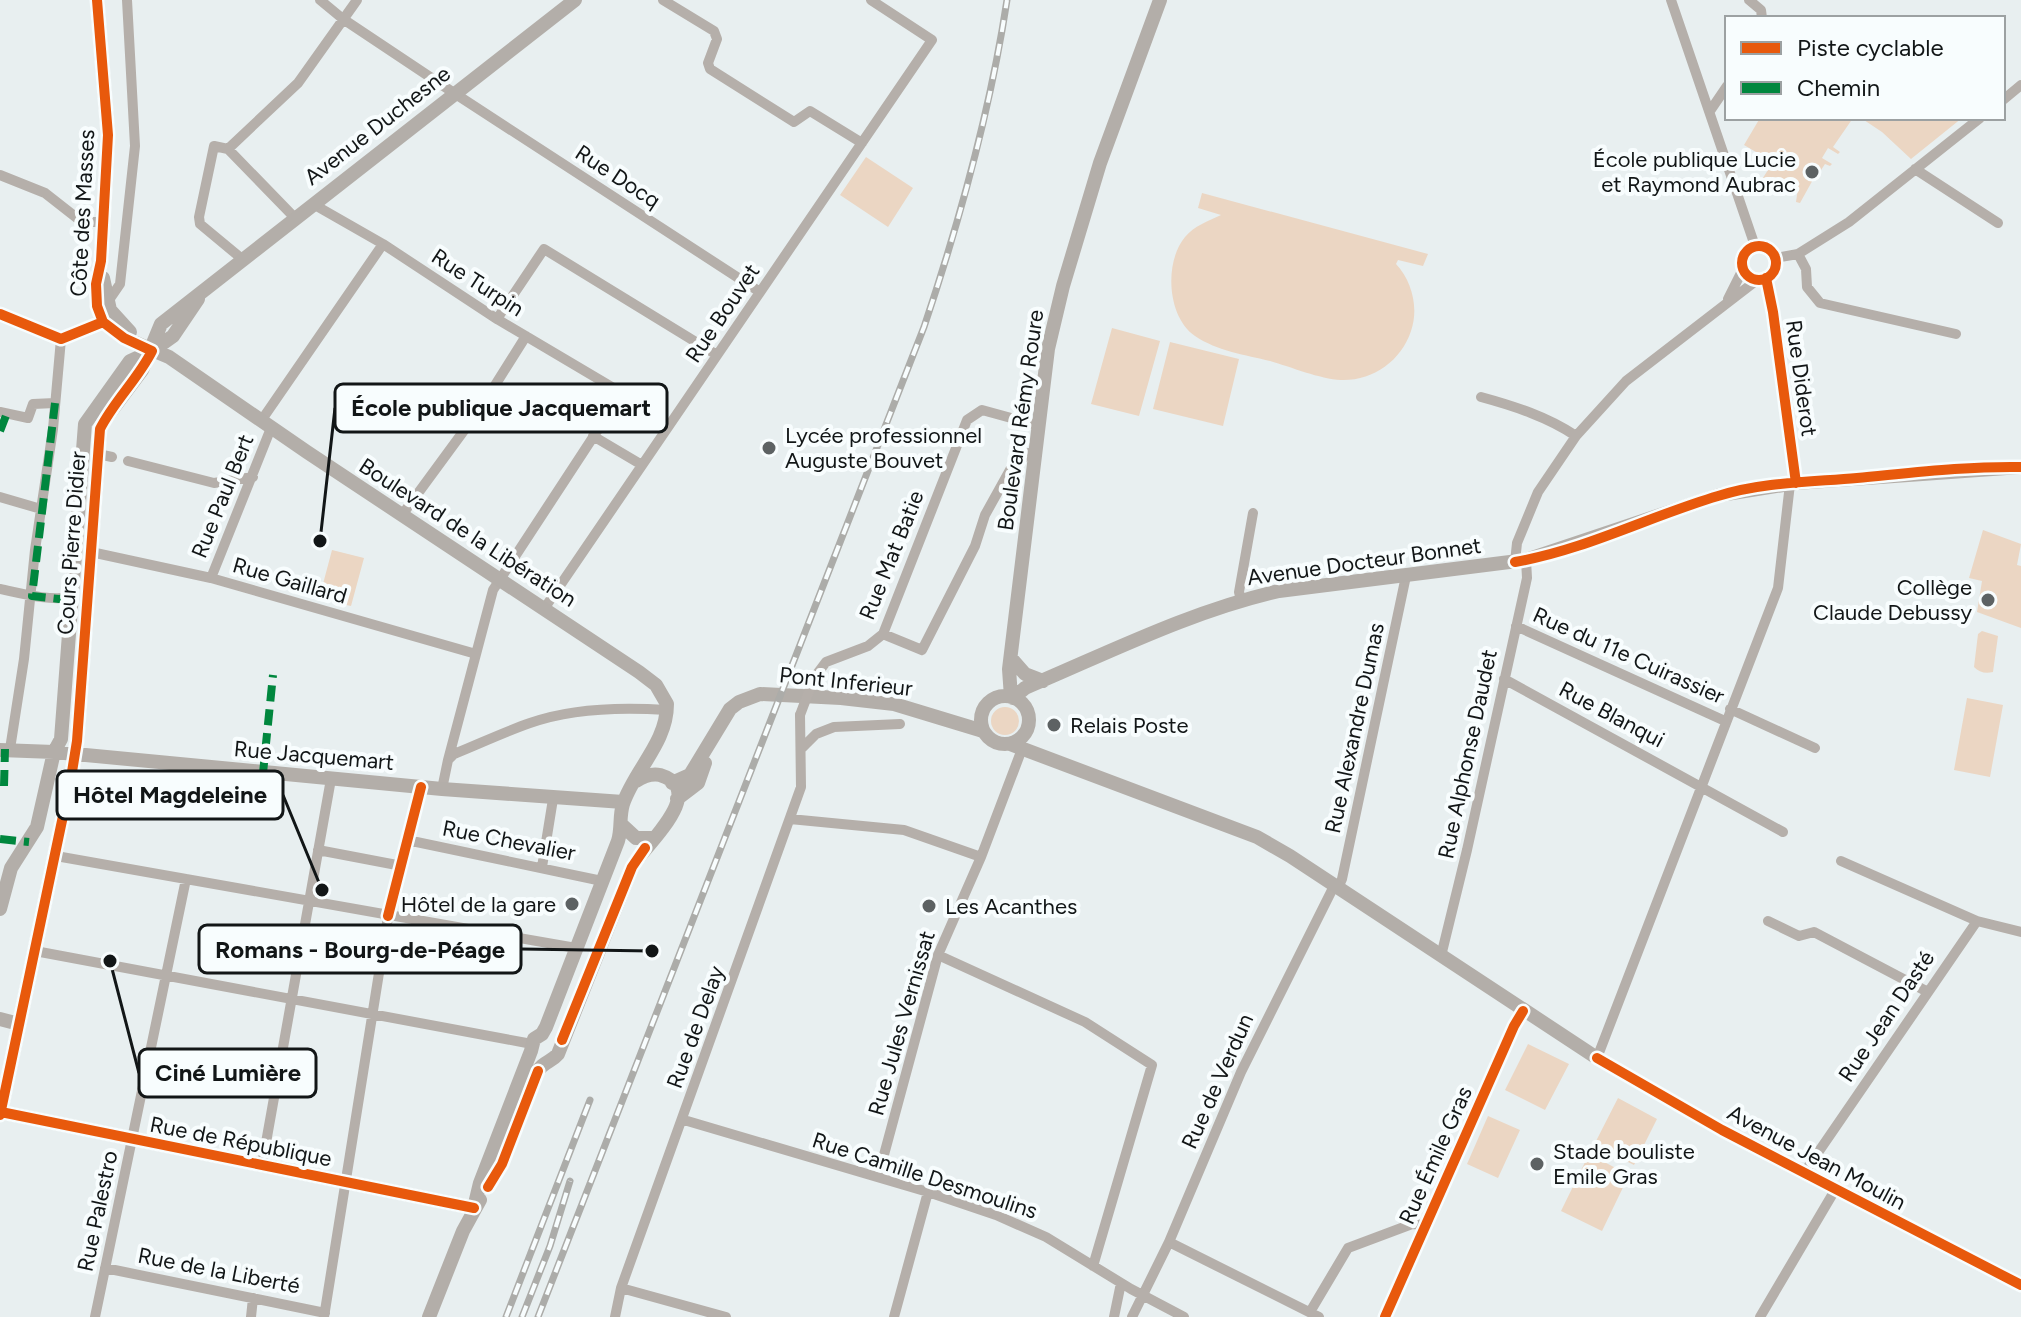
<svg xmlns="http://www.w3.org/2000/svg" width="2021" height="1317" viewBox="0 0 2021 1317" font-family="Figtree,sans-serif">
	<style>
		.green { fill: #ebd6c3 }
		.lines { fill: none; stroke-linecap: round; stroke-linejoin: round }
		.street { stroke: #b5afaa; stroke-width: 10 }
		.secondary { stroke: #b3aea9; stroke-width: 14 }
		.rail-casing { stroke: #acaca9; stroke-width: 7 }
		.rail { stroke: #f8fdfe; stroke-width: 4; stroke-dasharray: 12; stroke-linecap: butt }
		.street-bridge { stroke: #b5afaa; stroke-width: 10 }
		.quiet { stroke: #00873e; stroke-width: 8; stroke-dasharray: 16 8; stroke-linecap: butt }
		.cycleway-casing { stroke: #f8fdfe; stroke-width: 15 }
		.cycleway { stroke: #e8590c; stroke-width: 10 }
		.poi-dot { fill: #5d6263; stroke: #f8fdfe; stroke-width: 3 }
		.labels { text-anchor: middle; stroke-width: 8; stroke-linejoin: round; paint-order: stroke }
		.street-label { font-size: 22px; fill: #121617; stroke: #f8fdfe }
		.poi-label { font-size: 22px; fill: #121617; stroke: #f8fdfe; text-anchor: start }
		.leader { fill: none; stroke: #121617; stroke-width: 3 }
		.callout-dot { fill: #121617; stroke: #f8fdfe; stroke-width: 3 }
		.callout { fill: #f8fdfe; stroke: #121617; stroke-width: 3 }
		.callout-label { font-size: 24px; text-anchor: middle; font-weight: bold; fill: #121617 }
	</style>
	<rect width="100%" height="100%" fill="#e8eff0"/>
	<path class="green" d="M1760,118H1853L1833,147L1840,152L1838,154L1828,148L1822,158L1832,164L1830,166L1825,164L1817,176H1815L1800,203L1796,202L1798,188L1761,181L1773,162L1744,145Z
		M1861,118H1962L1911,159L1882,132Z
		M866,157L913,188L888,227L840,195Z
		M1202,193L1428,254L1423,266L1398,260L1396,264C1412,281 1419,308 1411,331C1401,361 1373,381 1341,380C1320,379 1291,367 1270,361C1246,355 1217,351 1195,336C1167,317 1164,262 1185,237C1194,226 1208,221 1221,215L1198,208Z
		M1112,328L1160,341L1139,416L1091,404Z
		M1170,342L1239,359L1223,426L1153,409Z
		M1983,530L2021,544L2017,565L2021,566V628L1977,612L1982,581L1969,578Z
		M332,550L364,558L351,606L319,599Z
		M1982,631L1998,636L1993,672C1985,674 1979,672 1974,667L1978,634Z
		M1967,698L2003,705L1990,777L1954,770Z
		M991 721a14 14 0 1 1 28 0a14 14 0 1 1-28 0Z
		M1528,1044L1569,1064L1545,1110L1505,1090Z
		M1618,1098L1657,1119L1634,1165L1594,1145Z
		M1488,1116L1520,1130L1498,1178L1467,1164Z
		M1589,1154L1629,1175L1602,1231L1561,1211Z"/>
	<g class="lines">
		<path class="street" d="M320,0L343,19L454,93L760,292
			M663,0L714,31L717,39L708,63L710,69L794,122L810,111L862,143
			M1671,0L1755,246
			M1749,0L1761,10L1762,18
			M2003,100L2021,85
			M1710,111L1727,86
			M228,149L298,83L357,0
			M1915,169L1998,223
			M0,175L45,193L82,222H103
			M313,204L383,244L497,319L622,393L493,590L448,760
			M1798,254L1806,269L1807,287L1820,303L1956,334
			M241,258L200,224L199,217L214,146L228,149L295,218
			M1775,258L1798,254L1849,222L1980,118
			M1766,278L1773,312L1796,483
			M1728,299L1743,269
			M107,303L120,284L135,146L127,0
			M0,314L61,339L109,320
			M497,319L544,249L717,355
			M1481,397C1514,406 1548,417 1576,436
			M0,412L28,418L33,404L55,403
			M261,421L383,244
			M593,436L642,465
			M98,454L112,457
			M128,461L214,483L253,477
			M0,497L41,509
			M402,515L482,406L526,336
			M91,552L211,578L476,654
			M1515,562L1517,543L1538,492L1576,436L1626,381L1757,280C1780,277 1782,251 1759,246L1745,252L1742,263L1745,273L1757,280
			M211,578L271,428
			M0,589C24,594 48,601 72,597
			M1241,600L1239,592L1253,513
			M544,609L932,40L871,0
			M1516,626L1725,721
			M883,634L922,650L975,546L985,515L1010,470L1029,453L1037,454
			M814,678L826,662L868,646L883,634L967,420L982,410L1040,426
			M1504,679L1783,832
			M1730,709L1815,748
			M802,748L816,734L834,727L900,724
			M10,749L24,659L35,550L53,429L61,339
			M442,789L448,760L454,754C479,744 504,732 530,723C572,708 623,707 667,710
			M790,819L904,830L981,857
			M407,840L602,881
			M318,850L402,866
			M56,856L576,948
			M1841,861L1977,921
			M542,867L553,799
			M1338,888L1342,879L1406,576
			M1768,921L1799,936L1814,932L1926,991
			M300,946L381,961
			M35,951L532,1044
			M938,955L1085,1022L1152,1065L1093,1266
			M1441,956L1467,850L1527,578L1526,560
			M1597,1058L1778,588L1790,484
			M684,1120L928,1192L996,1215L1046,1237L1131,1289L1184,1317
			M262,1165L331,779
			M1804,1173L1977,921L2021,932
			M878,1177L938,955L981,857L1022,749
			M1169,1242L1319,1317
			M105,1268L325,1313
			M621,1288L726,1317
			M1310,1312L1348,1248L1412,1224L1426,1225
			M95,1317L186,879
			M251,1317L253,1298
			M324,1317L387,923L421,787
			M615,1317L621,1288L801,787L800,715
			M894,1317L928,1192
			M1114,1317L1121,1283
			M1132,1317L1169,1242L1241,1072L1334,886
			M1385,1317L1514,1026L1523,1011
			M1760,1317L1835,1190"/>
		<path class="secondary" d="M97,0L108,135L101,261L96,284L97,306L103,322L124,338L169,357L307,452L639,672L656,685L667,704C667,743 635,769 623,804C619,817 622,828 618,841L546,1027L542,1034L534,1039L531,1051L480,1183L474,1208
			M103,278L110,310L130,332
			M1011,658L1025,674L1043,681
			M981 720a24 24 0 1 1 48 0a24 24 0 1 1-48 0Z
			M1011,697L1009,669L1048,349L1063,286L1100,163L1160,0
			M1013,698L1025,688C1108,653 1191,611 1279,591L1526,560L1720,495L1796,483L2021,467
			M1010,744L1257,837L1290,856L1597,1058L1722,1130L2021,1285
			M0,750L54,752L442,789L623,802
			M672,783L690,775L730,709L739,702L760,694L841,698L894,704L983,731
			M677,799L698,783L705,763
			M623,826L636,838H654
			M0,909L11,868L37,827L54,752L61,739L85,424L130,361L152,351L173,336L198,299
			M0,1019L19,1024
			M521,1099C526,1087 532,1075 542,1066C548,1061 553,1060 558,1054L632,867C641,849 711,790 660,775C651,773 644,776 636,781
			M1,1112L474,1208
			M0,1115L71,778L77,741L100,429L106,418L142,370L161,324L575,0
			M429,1317L463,1231L480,1200"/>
		<defs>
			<path id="rail" d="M506,1317L590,1100
				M522,1317L550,1246L570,1181
				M538,1317L924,327C960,220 990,112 1007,0"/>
		</defs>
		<use href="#rail" class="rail-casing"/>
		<use href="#rail" class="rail"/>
		<path class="street-bridge" d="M800,715L814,678"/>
		<path class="quiet" d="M55,403L32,596L59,599L72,597
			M0,431L7,413
			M263,773L273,675
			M4,786L5,749
			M0,839L29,842"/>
		<defs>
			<path id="cycleway" d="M97,0L108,135L101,261L96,284L97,306L103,322L124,338L152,351
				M1742 263a17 17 0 1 1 34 0a17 17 0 1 1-34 0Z
				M1766,278L1773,312L1796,483
				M0,314L61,339L103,322
				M1515,562C1585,550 1650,516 1718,496C1762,482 1811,482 1857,478C1911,473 1967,466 2021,467
				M388,916L421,787
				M562,1040L632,867L645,848
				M1597,1058L1722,1130L2021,1285
				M1,1112L474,1208
				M0,1115L71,778L77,741L100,429C114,401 138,379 152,351
				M488,1187L502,1164L538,1071
				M1385,1317L1514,1026L1523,1011"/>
		</defs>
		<use href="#cycleway" class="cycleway-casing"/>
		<use href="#cycleway" class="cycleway"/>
	</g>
	<g class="poi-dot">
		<circle cx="1812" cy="172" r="8"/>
		<circle cx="769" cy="448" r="8"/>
		<circle cx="1988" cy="600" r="8"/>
		<circle cx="1054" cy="725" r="8"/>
		<circle cx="572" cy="904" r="8"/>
		<circle cx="929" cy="906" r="8"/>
		<circle cx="1537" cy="1164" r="8"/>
	</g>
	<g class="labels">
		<g class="street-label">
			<text transform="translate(377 125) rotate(-38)" y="8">Avenue Duchesne</text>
			<text transform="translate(618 176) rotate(33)" y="8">Rue Docq</text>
			<text transform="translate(82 213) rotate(-87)" y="8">Côte des Masses</text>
			<text transform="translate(478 282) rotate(33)" y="8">Rue Turpin</text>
			<text transform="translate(722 313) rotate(-56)" y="8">Rue Bouvet</text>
			<text transform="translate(1802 378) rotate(82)" y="8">Rue Diderot</text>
			<text transform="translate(1020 420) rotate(-82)" y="8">Boulevard Rémy Roure</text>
			<text transform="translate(222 496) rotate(-68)" y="8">Rue Paul Bert</text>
			<text transform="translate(468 532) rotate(33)" y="8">Boulevard de la Libération</text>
			<text transform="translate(71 543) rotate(-86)" y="8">Cours Pierre Didier</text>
			<text transform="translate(891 555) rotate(-68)" y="8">Rue Mat Batie</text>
			<text transform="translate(1364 561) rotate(-8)" y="8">Avenue Docteur Bonnet</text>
			<text transform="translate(290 580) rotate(16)" y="8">Rue Gaillard</text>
			<text transform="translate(1629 655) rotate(24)" y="8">Rue du 11e Cuirassier</text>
			<text transform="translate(846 681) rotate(6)" y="8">Pont Inferieur</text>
			<text transform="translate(1612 714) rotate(28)" y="8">Rue Blanqui</text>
			<text transform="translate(1354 728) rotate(-78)" y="8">Rue Alexandre Dumas</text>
			<text transform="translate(1467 754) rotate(-78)" y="8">Rue Alphonse Daudet</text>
			<text transform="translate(314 755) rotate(5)" y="8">Rue Jacquemart</text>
			<text transform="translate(509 840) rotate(11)" y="8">Rue Chevalier</text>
			<text transform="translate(1886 1016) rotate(-56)" y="8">Rue Jean Dasté</text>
			<text transform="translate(901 1023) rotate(-74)" y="8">Rue Jules Vernissat</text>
			<text transform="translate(695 1027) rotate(-70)" y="8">Rue de Delay</text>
			<text transform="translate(1217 1081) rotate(-66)" y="8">Rue de Verdun</text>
			<text transform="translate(241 1141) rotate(11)" y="8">Rue de République</text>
			<text transform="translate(1435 1155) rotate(-66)" y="8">Rue Émile Gras</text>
			<text transform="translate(1817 1157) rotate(28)" y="8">Avenue Jean Moulin</text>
			<text transform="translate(925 1175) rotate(18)" y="8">Rue Camille Desmoulins</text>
			<text transform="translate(97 1211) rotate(-78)" y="8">Rue Palestro</text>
			<text transform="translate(219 1270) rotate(11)" y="8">Rue de la Liberté</text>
		</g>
		<g class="poi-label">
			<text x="1796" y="167" text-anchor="end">École publique Lucie<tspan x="1796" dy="25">et Raymond Aubrac</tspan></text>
			<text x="785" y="443">Lycée professionnel<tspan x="785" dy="25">Auguste Bouvet</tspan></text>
			<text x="1972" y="595" text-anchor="end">Collège<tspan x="1972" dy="25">Claude Debussy</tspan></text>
			<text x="1070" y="733">Relais Poste</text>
			<text x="556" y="912" text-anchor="end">Hôtel de la gare</text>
			<text x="945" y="914">Les Acanthes</text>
			<text x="1553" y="1159">Stade bouliste<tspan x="1553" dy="25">Emile Gras</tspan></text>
		</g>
	</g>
	<path class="leader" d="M320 541L335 408M322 890L283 795M652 951L521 949M110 961L139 1073"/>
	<g class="callout-dot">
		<circle cx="320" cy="541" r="8"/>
		<circle cx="322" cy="890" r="8"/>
		<circle cx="652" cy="951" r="8"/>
		<circle cx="110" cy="961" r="8"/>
	</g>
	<g class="callout">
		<rect x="335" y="384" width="332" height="48" rx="8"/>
		<rect x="57" y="771" width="226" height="48" rx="8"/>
		<rect x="199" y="925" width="322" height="48" rx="8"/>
		<rect x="139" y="1049" width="177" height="48" rx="8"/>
	</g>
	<g class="callout-label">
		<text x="501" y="416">École publique Jacquemart</text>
		<text x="170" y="803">Hôtel Magdeleine</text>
		<text x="360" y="958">Romans - Bourg-de-Péage</text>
		<text x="228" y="1081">Ciné Lumière</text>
	</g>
	<rect x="1725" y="16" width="280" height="104" fill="#f8fdfe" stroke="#9ca1a2" stroke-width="2"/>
	<rect x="1741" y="42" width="40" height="12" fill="#e8590c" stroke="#9ca1a2" stroke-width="2"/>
	<text x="1797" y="56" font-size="24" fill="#121617">Piste cyclable</text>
	<rect x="1741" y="82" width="40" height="12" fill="#00873e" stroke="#9ca1a2" stroke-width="2"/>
	<text x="1797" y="96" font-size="24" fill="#121617">Chemin</text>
</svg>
